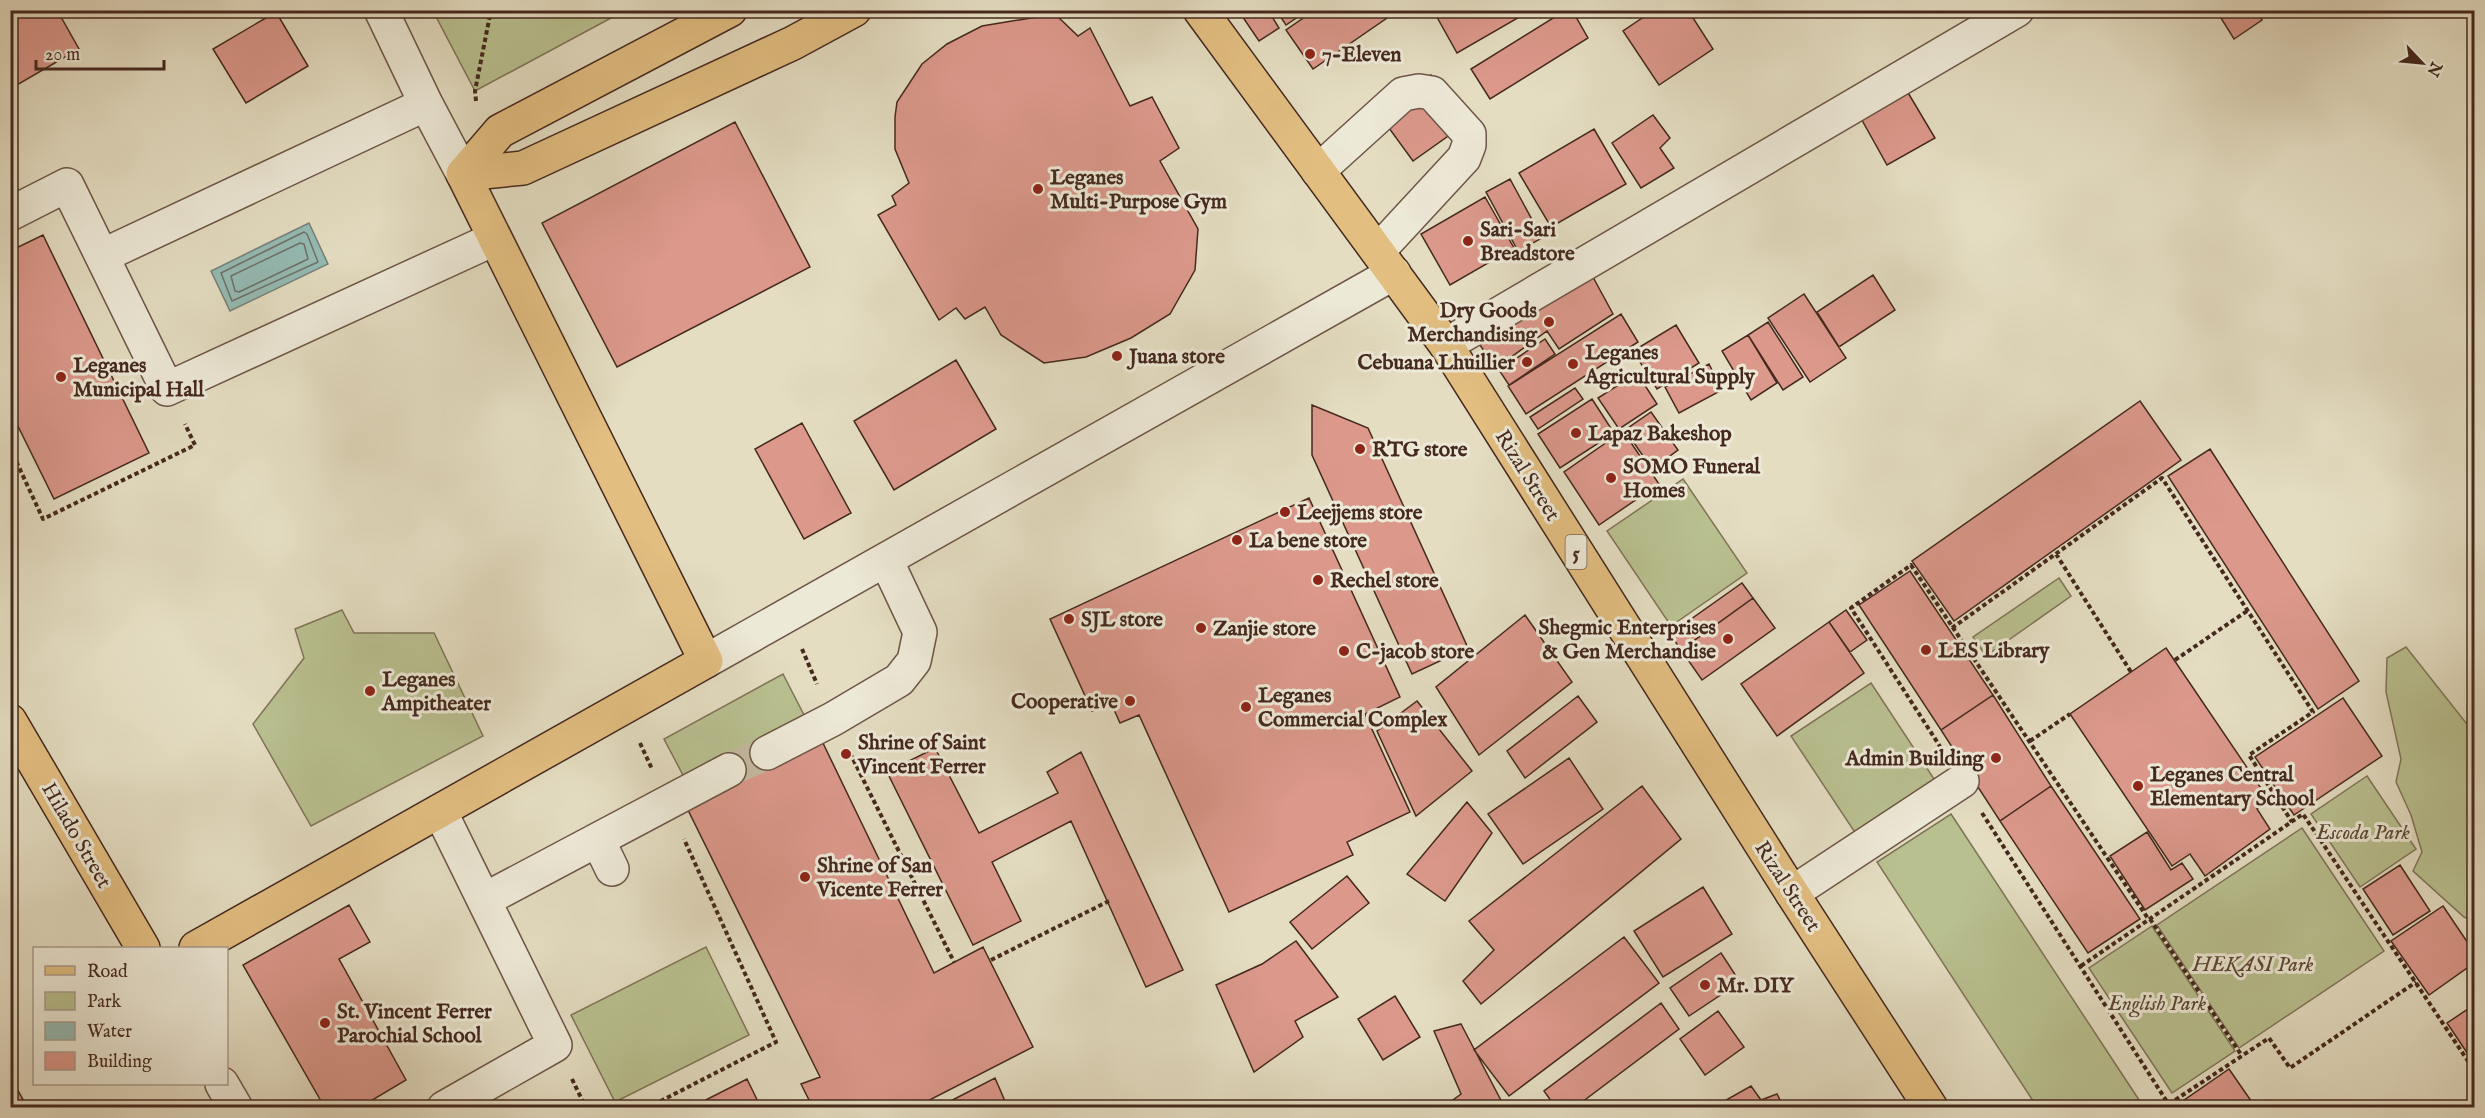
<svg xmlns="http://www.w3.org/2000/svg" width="2485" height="1118" viewBox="0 0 2485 1118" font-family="'IM FELL English',serif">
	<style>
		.green { fill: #b9c090; stroke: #7f7457; stroke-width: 1.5 }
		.water { fill: #95bbb4; stroke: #758178; stroke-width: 1.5 }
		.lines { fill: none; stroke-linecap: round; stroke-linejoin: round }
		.shore { stroke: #6d7269; stroke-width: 1.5 }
		.building { fill: #db988b; stroke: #45291e; stroke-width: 1.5 }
		.minor-tunnel { stroke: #c4b9a1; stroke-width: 33; stroke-dasharray: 33 16; stroke-linecap: butt }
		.minor-casing { stroke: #6d5647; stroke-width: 36 }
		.major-casing { stroke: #45291e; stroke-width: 36 }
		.path { stroke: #45291e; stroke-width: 4; stroke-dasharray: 4.5 3; stroke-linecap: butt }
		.minor { stroke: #ede9d7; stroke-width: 33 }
		.major { stroke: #e2be81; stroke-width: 33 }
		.poi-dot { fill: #8f2418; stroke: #ede9d7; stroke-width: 2 }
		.labels { text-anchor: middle; stroke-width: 6; stroke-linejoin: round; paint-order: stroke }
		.shield { fill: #ede9d7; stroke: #776356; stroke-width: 1.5 }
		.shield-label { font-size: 20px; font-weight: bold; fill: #45291e }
		.poi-label { font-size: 21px; font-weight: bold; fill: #45291e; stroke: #ede9d7; text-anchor: start }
		.street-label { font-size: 21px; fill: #45291e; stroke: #ede9d7 }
		.park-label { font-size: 21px; font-style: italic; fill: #5c4735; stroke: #ede9d7 }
	</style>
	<rect width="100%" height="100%" fill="#e4ddc2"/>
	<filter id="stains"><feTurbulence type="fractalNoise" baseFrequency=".00333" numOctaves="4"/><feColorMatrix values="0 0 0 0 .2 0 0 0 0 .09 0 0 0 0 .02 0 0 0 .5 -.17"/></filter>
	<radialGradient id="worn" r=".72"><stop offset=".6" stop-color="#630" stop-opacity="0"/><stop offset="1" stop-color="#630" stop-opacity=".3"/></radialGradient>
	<path class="green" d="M433,11H624L475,91Z
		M1683,479L1747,573L1671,626L1607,531Z
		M2059,578L2071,596L1986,656L1973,637Z
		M342,610L354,633H434L483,736L311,826L253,724L304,658L295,629Z
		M2406,647L2474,733V921L2464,917L2413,871L2422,852L2411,815L2396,782L2401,759L2386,692L2387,658Z
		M783,674L804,715L685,779L664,739Z
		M1871,683L1938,785L1858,837L1791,736Z
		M2367,776L2416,849L2360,887L2311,814Z
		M1951,814L2143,1106L2142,1107H2037L1877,862Z
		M2302,828L2384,951L2239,1048L2157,925Z
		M2152,926L2235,1051L2172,1093L2089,968Z
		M706,947L749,1035L615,1102L571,1015Z"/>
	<path class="water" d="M309,223L328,264L230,311L211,271Z"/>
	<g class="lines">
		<path class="shore" d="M304,232L307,234L318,262L232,301L221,273Z
			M300,243L304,244L308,259L239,292L235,291L231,276Z"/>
	</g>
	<path class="building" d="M10,10H57L79,49L10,89Z
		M1238,10H1268L1279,28L1259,41Z
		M1276,10H1308L1286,25Z
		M1315,10H1382L1387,18L1313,69L1286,30Z
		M1433,10H1521L1523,15L1457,53Z
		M1566,10H1572L1588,38L1490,99L1471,69Z
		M1625,10H1640L1630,18Z
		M1654,10H1688L1713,49L1659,85L1623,31Z
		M2216,10H2256L2262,20L2234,39Z
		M276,12L308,66L246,103L213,49Z
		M1055,14L1078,36L1090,28L1130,106L1152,97L1179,148L1160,161L1198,229L1195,270L1170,314L1131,338L1086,357L1044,363L1001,335L985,307L965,319L956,308L939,320L878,215L896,205L892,196L909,183L895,149V117L897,102L922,64L947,44L982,26Z
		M1431,75L1465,124L1413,161L1378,113Z
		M1904,86L1935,138L1887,165L1858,113Z
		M1653,115L1670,138L1660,148L1674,168L1641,188L1612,143Z
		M735,122L810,267L617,367L542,223Z
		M1594,129L1626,184L1551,227L1519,173Z
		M1510,179L1542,238L1518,251L1486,192Z
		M1485,197L1514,248L1450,285L1421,234Z
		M43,235L149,453L54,499L10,410V251Z
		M1587,266L1613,314L1559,349L1547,331L1496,368L1475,338Z
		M1873,275L1895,310L1839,347L1817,312Z
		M1804,294L1846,358L1810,382L1768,318Z
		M1621,314L1638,342L1526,414L1508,386Z
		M1768,322L1803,377L1783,390L1748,335Z
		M1676,325L1699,363L1657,389L1633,351Z
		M1748,335L1777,383L1751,400L1722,351Z
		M1545,339L1555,354L1509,385L1499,370Z
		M956,360L996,429L894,490L854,421Z
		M1709,364L1722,390L1679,413L1665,387Z
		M1637,373L1657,404L1619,429L1598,398Z
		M1575,388L1583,399L1538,429L1530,417Z
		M1592,399L1614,433L1560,468L1538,434Z
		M2140,401L2181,460L1954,621L1912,561Z
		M1312,405L1368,428L1468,648L1412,674L1312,455Z
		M1651,412L1678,450L1652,469L1625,430Z
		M802,423L851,513L804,539L755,449Z
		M1623,431L1659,484L1599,525L1564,472Z
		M2210,449L2359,681L2318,709L2168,476Z
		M1309,498L1400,697L1365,714L1410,812L1347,842L1353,855L1229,912L1139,715L1120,723L1111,703L1092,711L1050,619Z
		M1910,571L1993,695L1941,730L1859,605Z
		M1742,583L1753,598L1681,650L1670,634Z
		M1753,598L1775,628L1702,680L1681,650Z
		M1846,610L1867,640L1850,652L1829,622Z
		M1525,615L1572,682L1479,755L1436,687Z
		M1829,622L1864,673L1777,736L1741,684Z
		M2166,648L2269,800L2257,809L2270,829L2205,876L2190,854L2172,866L2070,714Z
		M1993,695L2051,786L2000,821L1941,730Z
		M1578,696L1597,722L1525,778L1507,751Z
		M2343,698L2382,756L2294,815L2255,757Z
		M1417,701L1472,771L1416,816L1377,731Z
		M821,739L934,973L983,947L1033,1047L914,1108H813L801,1084L820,1077L687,808L722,759L760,741Z
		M935,748L979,833L1058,793L1047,772L1081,752L1183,970L1146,987L1071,821L992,862L1021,921L973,945L887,772Z
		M1569,758L1603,809L1523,864L1488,814Z
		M1642,786L1681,839L1481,1004L1463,981L1494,950L1469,921Z
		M2051,786L2140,919L2088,953L2000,821Z
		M1467,802L1492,833L1445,901L1407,874Z
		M2147,832L2171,870L2182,863L2193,879L2145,910L2110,856Z
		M2400,865L2430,911L2393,935L2363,889Z
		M1347,876L1369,903L1312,949L1290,922Z
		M1703,887L1732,934L1663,977L1634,931Z
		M349,905L370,942L339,959L406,1080L359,1108H325L243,965Z
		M2443,906L2474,952V963L2429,995L2391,941Z
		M1624,937L1659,983L1509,1096L1474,1050Z
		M1296,941L1338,997L1295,1021L1303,1037L1254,1072L1216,985L1262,964Z
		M1721,953L1740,982L1689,1016L1670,988Z
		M1395,996L1420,1037L1383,1060L1358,1019Z
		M1661,1003L1679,1029L1574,1108H1556L1544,1091Z
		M2474,1005V1063L2447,1023Z
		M1718,1011L1744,1047L1705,1075L1680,1039Z
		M1461,1024L1505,1108H1442L1461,1094L1434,1031Z
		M2229,1069L2256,1108H2184L2180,1103Z
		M10,1077L28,1108H10Z
		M995,1078L1008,1108H937Z
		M747,1079L761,1108H690Z
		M1751,1086L1761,1100L1777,1094L1784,1108H1712Z"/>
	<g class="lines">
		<path class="minor-tunnel" d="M729,770L767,753"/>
		<defs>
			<path id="minor" d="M381,10L426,104L463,174
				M1318,171L1403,94L1419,91L1432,93L1469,134V145L1464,158L1378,251
				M10,214L67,185L167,389L494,239
				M102,256L426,104
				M1446,345L2017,10
				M706,661L1394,273
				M767,753L833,719L899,680L914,661L920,632L886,560
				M440,811L555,1045L444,1108
				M598,840L612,869
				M1792,893L1962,781
				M484,900L729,770
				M222,1084L236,1108"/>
			<path id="major" d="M1200,10L1446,345L1792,893L1931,1108
				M463,174L523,168L793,43L854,10
				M463,174L500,131L730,10
				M10,721L143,948
				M196,948L706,661L463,174"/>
		</defs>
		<use href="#minor" class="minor-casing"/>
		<use href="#major" class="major-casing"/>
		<path class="path" d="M476,101L475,91L491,10
			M10,448L43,519L195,445L185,424
			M2056,554L2131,672
			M1952,628L2162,478L2313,712L2249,755L2292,822
			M802,649L817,684
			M2175,660L2247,611
			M2030,741L2070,714
			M640,743L652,769
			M1941,748L1851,608L1911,565L2149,920
			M850,753L954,962
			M1982,813L2171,1108
			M2150,919L2242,1056
			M991,960L1109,901
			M2081,966L2303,814L2474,1070
			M572,1079L586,1108
			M2169,1104L2269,1038L2290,1068L2416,982
			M647,1108L776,1042L684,839
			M2151,1108L2160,1104L2170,1108"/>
		<use href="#minor" class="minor"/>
		<use href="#major" class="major"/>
	</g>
	<g class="poi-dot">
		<circle cx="1310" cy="54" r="6"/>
		<circle cx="1038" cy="189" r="6"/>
		<circle cx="1468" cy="241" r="6"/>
		<circle cx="1549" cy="322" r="6"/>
		<circle cx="1117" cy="356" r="6"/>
		<circle cx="1527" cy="362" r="6"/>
		<circle cx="1573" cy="364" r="6"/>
		<circle cx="61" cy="377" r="6"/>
		<circle cx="1576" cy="433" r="6"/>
		<circle cx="1360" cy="449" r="6"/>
		<circle cx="1611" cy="478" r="6"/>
		<circle cx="1285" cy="512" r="6"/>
		<circle cx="1237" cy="540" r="6"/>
		<circle cx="1318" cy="580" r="6"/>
		<circle cx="1069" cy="619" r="6"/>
		<circle cx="1201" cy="628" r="6"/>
		<circle cx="1728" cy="639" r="6"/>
		<circle cx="1926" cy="650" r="6"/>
		<circle cx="1344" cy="651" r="6"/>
		<circle cx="370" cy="691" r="6"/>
		<circle cx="1130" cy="701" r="6"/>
		<circle cx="1246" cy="707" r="6"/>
		<circle cx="846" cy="754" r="6"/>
		<circle cx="1996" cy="758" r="6"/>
		<circle cx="2138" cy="786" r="6"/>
		<circle cx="805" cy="877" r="6"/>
		<circle cx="1705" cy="985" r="6"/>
		<circle cx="325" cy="1023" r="6"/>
	</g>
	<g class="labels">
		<rect class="shield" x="1565.5" y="535" width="21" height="34" rx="4.5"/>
		<g class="shield-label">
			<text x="1576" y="559">5</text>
		</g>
		<g class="poi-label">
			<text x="1322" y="61">7-Eleven</text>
			<text x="1050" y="184">Leganes<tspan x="1050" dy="24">Multi-Purpose Gym</tspan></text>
			<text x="1480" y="236">Sari-Sari<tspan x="1480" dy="24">Breadstore</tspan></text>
			<text x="1537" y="317" text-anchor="end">Dry Goods<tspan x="1537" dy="24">Merchandising</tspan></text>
			<text x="1585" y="359">Leganes<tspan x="1585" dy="24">Agricultural Supply</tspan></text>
			<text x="1129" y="363">Juana store</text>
			<text x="1515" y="369" text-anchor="end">Cebuana Lhuillier</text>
			<text x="73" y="372">Leganes<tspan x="73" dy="24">Municipal Hall</tspan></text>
			<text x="1588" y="440">Lapaz Bakeshop</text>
			<text x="1372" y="456">RTG store</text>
			<text x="1623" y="473">SOMO Funeral<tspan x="1623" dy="24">Homes</tspan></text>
			<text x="1297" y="519">Leejjems store</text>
			<text x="1249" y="547">La bene store</text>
			<text x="1330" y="587">Rechel store</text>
			<text x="1081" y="626">SJL store</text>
			<text x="1716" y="634" text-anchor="end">Shegmic Enterprises<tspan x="1716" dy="24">&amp; Gen Merchandise</tspan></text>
			<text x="1213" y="635">Zanjie store</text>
			<text x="1938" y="657">LES Library</text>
			<text x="1356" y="658">C-jacob store</text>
			<text x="382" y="686">Leganes<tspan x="382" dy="24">Ampitheater</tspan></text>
			<text x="1258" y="702">Leganes<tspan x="1258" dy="24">Commercial Complex</tspan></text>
			<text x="1118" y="708" text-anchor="end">Cooperative</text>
			<text x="858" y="749">Shrine of Saint<tspan x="858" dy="24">Vincent Ferrer</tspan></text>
			<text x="1984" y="765" text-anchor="end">Admin Building</text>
			<text x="2150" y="781">Leganes Central<tspan x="2150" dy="24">Elementary School</tspan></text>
			<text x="817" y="872">Shrine of San<tspan x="817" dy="24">Vicente Ferrer</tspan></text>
			<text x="1717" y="992">Mr. DIY</text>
			<text x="337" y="1018">St. Vincent Ferrer<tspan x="337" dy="24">Parochial School</tspan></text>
		</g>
		<g class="street-label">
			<text transform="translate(1528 475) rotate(58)" y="7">Rizal Street</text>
			<text transform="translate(77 835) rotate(60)" y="7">Hilado Street</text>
			<text transform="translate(1788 886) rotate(57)" y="7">Rizal Street</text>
		</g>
		<g class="park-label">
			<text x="2363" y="839">Escoda Park</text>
			<text x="2253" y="971">HEKASI Park</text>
			<text x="2157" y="1010">English Park</text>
		</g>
	</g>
	<rect width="2485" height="1118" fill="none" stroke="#e4ddc2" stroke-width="36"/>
	<rect x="12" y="12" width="2461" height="1094" fill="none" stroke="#45291e" stroke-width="3"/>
	<rect x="18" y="18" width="2449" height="1082" fill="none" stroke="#45291e" stroke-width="1.5"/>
	<rect x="33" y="947" width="195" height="138" fill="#ede9d7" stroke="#aa9c8d" stroke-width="1.5"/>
	<rect x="45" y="966" width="30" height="9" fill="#e2be81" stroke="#aa9c8d" stroke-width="1.5"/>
	<text x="87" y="977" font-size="18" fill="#45291e">Road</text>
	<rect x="45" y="992" width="30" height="18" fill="#b9c090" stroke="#aa9c8d" stroke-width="1.5"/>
	<text x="87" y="1007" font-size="18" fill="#45291e">Park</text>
	<rect x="45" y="1022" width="30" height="18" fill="#95bbb4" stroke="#aa9c8d" stroke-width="1.5"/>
	<text x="87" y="1037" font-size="18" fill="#45291e">Water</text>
	<rect x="45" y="1052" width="30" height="18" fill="#db988b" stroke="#aa9c8d" stroke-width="1.5"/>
	<text x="87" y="1067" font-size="18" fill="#45291e">Building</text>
	<g transform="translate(2422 63) rotate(116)" stroke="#ede9d7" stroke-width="4.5" paint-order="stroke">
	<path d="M0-4.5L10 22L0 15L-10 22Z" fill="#45291e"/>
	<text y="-9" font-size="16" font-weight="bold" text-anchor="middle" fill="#45291e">N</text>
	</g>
	<path d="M36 60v9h128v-9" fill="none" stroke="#45291e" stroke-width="3"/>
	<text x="45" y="60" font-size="18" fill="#45291e" stroke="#ede9d7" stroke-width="4.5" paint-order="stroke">20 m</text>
	<rect width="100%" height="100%" filter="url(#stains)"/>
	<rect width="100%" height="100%" fill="url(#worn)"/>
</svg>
